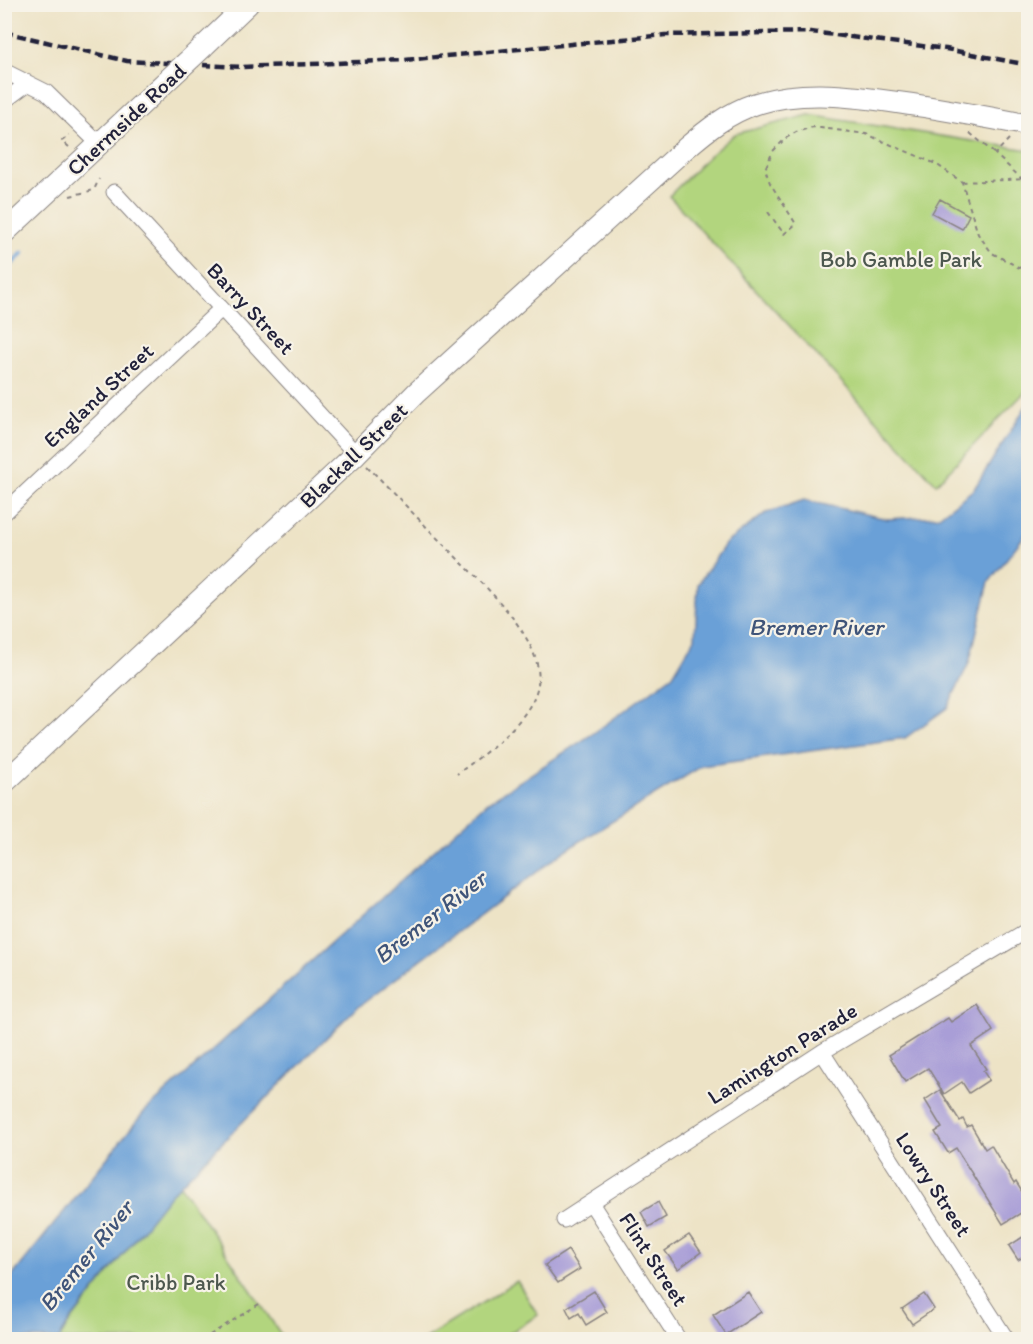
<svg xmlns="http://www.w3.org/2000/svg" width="1033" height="1344" viewBox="0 0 1033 1344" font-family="Itim,sans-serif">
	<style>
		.green { fill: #b2d57e; stroke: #6a7c5c; stroke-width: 1.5 }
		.water { fill: #6aa0d7; stroke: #466189; stroke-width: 1.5 }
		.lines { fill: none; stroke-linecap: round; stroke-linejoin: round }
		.stream { stroke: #6aa0d7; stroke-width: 4.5 }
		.building { fill: #a99ed7 }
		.street-casing { stroke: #888280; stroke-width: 17 }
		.secondary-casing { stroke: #888280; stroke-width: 23 }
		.path { stroke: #888280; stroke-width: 2; stroke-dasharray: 4.5 4.5; stroke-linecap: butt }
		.street { stroke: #fff; stroke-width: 15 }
		.secondary { stroke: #fff; stroke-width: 21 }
		.rail { stroke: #22223b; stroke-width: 4.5; stroke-dasharray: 9 4.5; stroke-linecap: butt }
		.secondary-bridge-casing { stroke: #888280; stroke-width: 23; stroke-linecap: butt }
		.secondary-bridge { stroke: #fff; stroke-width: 21 }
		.labels { text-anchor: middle; stroke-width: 4.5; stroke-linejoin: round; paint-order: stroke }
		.street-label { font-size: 22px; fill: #22223b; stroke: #f7f3e8 }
		.park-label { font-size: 22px; fill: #4d584f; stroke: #f7f3e8 }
		.water-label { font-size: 24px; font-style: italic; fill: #3f5479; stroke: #f7f3e8 }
	</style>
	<rect width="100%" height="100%" fill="#f7f3e8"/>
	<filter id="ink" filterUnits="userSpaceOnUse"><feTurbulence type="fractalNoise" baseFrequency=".0167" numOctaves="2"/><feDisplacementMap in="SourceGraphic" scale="12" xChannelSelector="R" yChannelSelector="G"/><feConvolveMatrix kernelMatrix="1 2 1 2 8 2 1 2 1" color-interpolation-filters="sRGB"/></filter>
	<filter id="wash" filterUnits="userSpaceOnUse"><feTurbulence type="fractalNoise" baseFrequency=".008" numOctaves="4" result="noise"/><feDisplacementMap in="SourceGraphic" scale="24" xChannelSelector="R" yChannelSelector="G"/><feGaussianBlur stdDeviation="1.35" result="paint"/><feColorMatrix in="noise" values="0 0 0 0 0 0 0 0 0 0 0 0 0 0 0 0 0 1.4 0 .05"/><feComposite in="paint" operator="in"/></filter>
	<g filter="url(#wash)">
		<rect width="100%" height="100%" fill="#ede3c6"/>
		<path class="green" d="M809,115L1028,150V389L936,484L669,196L710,155L735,134Z
			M180,1185L284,1339L59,1340L68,1325L170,1195Z
			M517,1281L538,1315L501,1339H424Z"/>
		<path class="water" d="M1028,403V531L989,582L969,663L947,708L905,738L702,766L566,850L353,1011L170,1195L68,1324L59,1339H5V1285L144,1112L488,802L591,735L673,675L695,638L698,584L726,543L766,513L804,500L887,519L939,516L974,489Z"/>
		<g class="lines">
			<path class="stream" d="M4,271L23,253"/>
		</g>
		<g id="blocks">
			<path class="building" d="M940,199L969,215L962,229L932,213Z
				M977,1005L993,1031L971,1046L986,1069L983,1071L989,1080L969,1093L962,1082L944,1094L928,1068L905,1082L889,1055L948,1018L951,1022Z
				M940,1090L958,1118L960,1121L963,1119L967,1127L971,1125L985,1149L991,1145L1014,1184L1016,1182L1029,1203V1208L1003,1224L956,1148L948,1153L935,1132L942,1128L925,1100Z
				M658,1202L666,1217L649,1227L641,1212Z
				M1029,1233V1254L1018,1260L1009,1246Z
				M689,1235L701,1252L678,1269L665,1251Z
				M568,1250L580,1269L558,1283L545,1265Z
				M594,1291L607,1312L586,1325L579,1313L571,1318L566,1308Z
				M748,1292L761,1312L726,1335L713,1315Z
				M924,1294L934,1309L912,1324L902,1309Z"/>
		</g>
	</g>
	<g filter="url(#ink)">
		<use href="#blocks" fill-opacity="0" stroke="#888280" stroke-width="1.5"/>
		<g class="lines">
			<defs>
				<path id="street" d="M4,71L46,92L99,144
					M4,101L27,84
					M114,192L356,454
					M4,513L221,309
					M822,1052L1007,1340
					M591,1203L679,1340
					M564,1220L822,1052L1028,930"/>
				<path id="secondary" d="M204,46L248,4
					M4,233L159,88
					M4,783L356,454L416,393L686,148C707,130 728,113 755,104C803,89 853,96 901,103C944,109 986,117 1028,125"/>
			</defs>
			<use href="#street" class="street-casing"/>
			<use href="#secondary" class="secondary-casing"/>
			<path class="path" d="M970,133L995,154
				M1009,139L995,154L1022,179
				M69,147L62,141L69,135
				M962,182L1028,179
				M70,196L94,190L99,179
				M768,212L784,234L796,224L770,183L765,169L773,151L786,138L796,132L813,127L866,134L936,164L962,182L978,234L992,253L1020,268H1028
				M367,466C395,494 422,523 450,551C480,582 550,642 537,689C528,723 484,754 457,774
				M202,1340L259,1304"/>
			<use href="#street" class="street"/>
			<use href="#secondary" class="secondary"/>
			<path class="rail" d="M4,32L127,61L242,67L405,60L665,35L811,32L946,49L1028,65"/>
			<defs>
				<path id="secondary-bridge" d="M159,88L204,46"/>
			</defs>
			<use href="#secondary-bridge" class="secondary-bridge-casing"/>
			<use href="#secondary-bridge" class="secondary-bridge"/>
		</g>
	</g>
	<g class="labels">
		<g class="street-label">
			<text transform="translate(126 119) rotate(-43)" y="8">Chermside Road</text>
			<text transform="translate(251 308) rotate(47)" y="8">Barry Street</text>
			<text transform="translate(98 395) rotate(-43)" y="8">England Street</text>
			<text transform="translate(353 455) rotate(-44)" y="8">Blackall Street</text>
			<text transform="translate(782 1053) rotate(-32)" y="8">Lamington Parade</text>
			<text transform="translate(934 1184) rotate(57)" y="8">Lowry Street</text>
			<text transform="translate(654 1259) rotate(57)" y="8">Flint Street</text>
		</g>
		<g class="park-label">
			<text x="901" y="267">Bob Gamble Park</text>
			<text x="176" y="1290">Cribb Park</text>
		</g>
		<g class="water-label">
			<text x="816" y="635">Bremer River</text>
			<text transform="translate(430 917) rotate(-38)" y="8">Bremer River</text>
			<text transform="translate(86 1256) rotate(-51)" y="8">Bremer River</text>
		</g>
	</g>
	<rect width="1033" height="1344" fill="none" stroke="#f7f3e8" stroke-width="24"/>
</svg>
